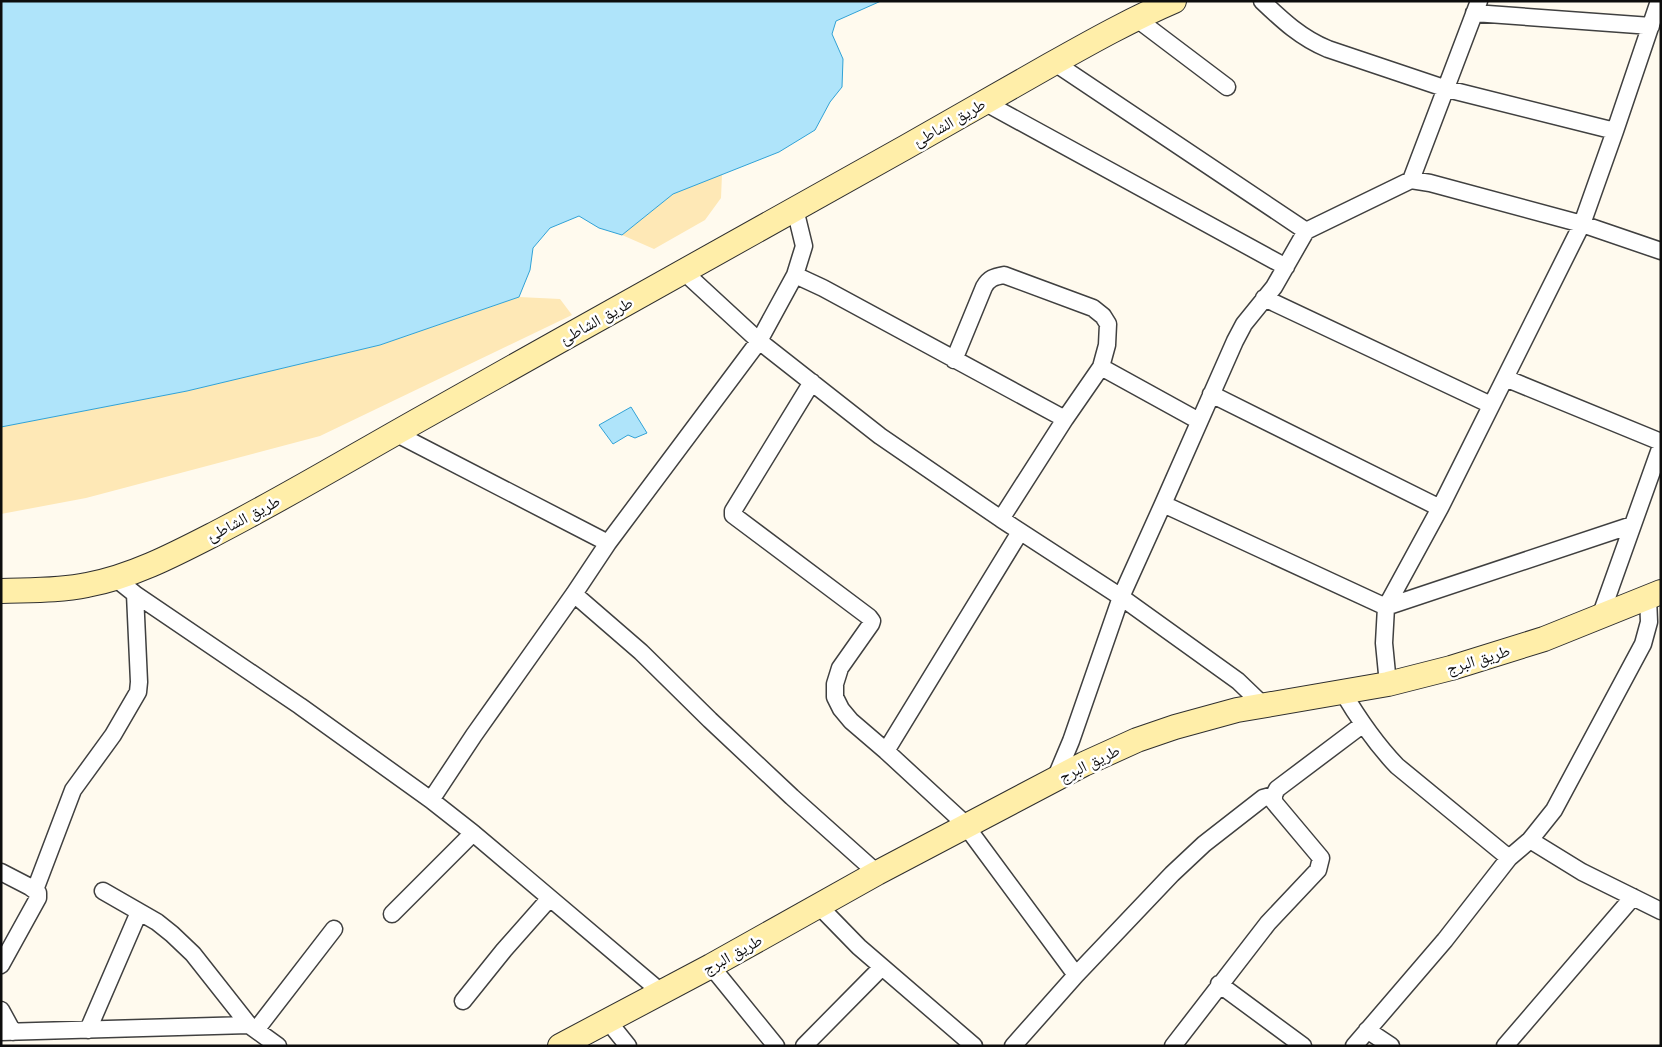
<svg xmlns="http://www.w3.org/2000/svg" width="1662" height="1047" viewBox="0 0 1662 1047" font-family="Spectral,'Noto Naskh Arabic',serif">
	<style>
		.sand { fill: #fee8b6 }
		.water { fill: #afe4fa; stroke: #31a2d6 }
		.lines { fill: none; stroke-linecap: round; stroke-linejoin: round }
		.street-casing { stroke: #404040; stroke-width: 19 }
		.secondary-casing { stroke: #2f2f2f; stroke-width: 26 }
		.street { stroke: #fff; stroke-width: 16 }
		.secondary { stroke: #ffeea9; stroke-width: 24 }
		.labels { text-anchor: middle; stroke-width: 5; stroke-linejoin: round; paint-order: stroke }
		.street-label { font-size: 16px; fill: #0d0d0d; stroke: #fff }
	</style>
	<rect width="100%" height="100%" fill="#fffaee"/>
	<path class="sand" d="M722,174L721,198L705,220L654,249L622,235L673,194Z
		M519,297L560,299L572,315L320,436L86,498L1,514V427L187,391L380,345Z"/>
	<path class="water" d="M1,1H881L836,21L832,34L843,59L842,87L830,102L815,130L779,152L673,194L622,235L599,228L579,216L550,228L533,248L530,270L519,297L380,345L187,391L1,427Z
		M631,407L647,433L635,438L628,435L613,444L599,425Z"/>
	<g class="lines">
		<defs>
			<path id="street" d="M1262,1C1282,20 1301,38 1328,49L1447,89L1615,131
				M1474,13L1651,26
				M1137,19L1227,87
				M1055,63L1306,231
				M984,102L1286,267
				M1411,180L1479,1
				M683,271L759,341L880,436L1001,519L1121,597L1238,681L1263,705
				M795,275L823,288L1065,419
				M1264,298L1491,405
				M954,360L984,287C989,278 994,277 1004,275L1093,308L1103,316L1108,324L1107,345L1101,367L1065,419L1001,519
				M1101,367L1199,421
				M1505,378L1661,442
				M812,382L733,511V515L869,617L872,621L871,624L840,668L835,684V697L841,709L851,721L886,751L963,822L1076,975
				M1211,394L1440,508
				M395,433L608,543
				M1163,504L1386,607L1632,525
				M115,578L135,594L300,706L431,800L473,833L661,992
				M574,594L641,652L710,720L792,797L877,873
				M1600,617L1661,446
				M1388,684L1384,643L1386,607L1440,508L1582,224L1615,131L1659,1
				M1342,691C1358,718 1375,743 1397,766L1509,858
				M886,751L1020,532
				M1055,779L1071,741L1121,597L1163,504L1235,341L1244,324L1274,287L1306,231L1411,180L1430,183L1582,224L1661,251
				M431,800L474,735L574,594L608,543L759,341L795,275L804,246L795,209
				M1530,840L1582,872L1661,911
				M1,872L30,887L38,893V898L1,965
				M35,890L73,790L113,735L138,692L139,682L135,594
				M103,891L157,922L172,934L193,954L249,1025L278,1046
				M819,906L859,947L974,1046
				M392,914L473,833
				M711,966L776,1046
				M1219,984L1303,1046
				M463,1001L504,950L550,898
				M1,1010L13,1032
				M608,1021L628,1046
				M88,1030L139,912
				M256,1030L334,929
				M1367,1030L1391,1046
				M1,1032L249,1025
				M804,1046L882,967
				M1013,1046L1076,975L1172,874L1204,844L1263,798L1274,795
				M1173,1046L1268,923L1318,870L1321,858L1274,802V795L1277,789L1362,725
				M1354,1046L1445,940L1509,858L1530,840L1554,810L1643,644L1649,622L1648,597
				M1505,1046L1633,897"/>
			<path id="secondary" d="M1,591C30,590 59,591 87,585C135,576 179,552 222,530C293,493 361,452 431,413C589,324 747,236 906,147C954,120 1002,92 1050,65C1091,42 1132,19 1174,1
				M560,1046L711,966L877,873L1084,764L1137,740L1175,727L1237,710L1388,684L1451,668L1544,639L1661,592"/>
		</defs>
		<use href="#street" class="street-casing"/>
		<use href="#secondary" class="secondary-casing"/>
		<use href="#street" class="street"/>
		<use href="#secondary" class="secondary"/>
	</g>
	<g class="labels">
		<g class="street-label">
			<text transform="translate(949 122) rotate(-30)" y="6">طريق الشاطئ</text>
			<text transform="translate(596 320) rotate(-29)" y="6">طريق الشاطئ</text>
			<text transform="translate(243 518) rotate(-28)" y="6">طريق الشاطئ</text>
			<text transform="translate(1478 659) rotate(-17)" y="6">طريق البرج</text>
			<text transform="translate(1089 763) rotate(-26)" y="6">طريق البرج</text>
			<text transform="translate(732 954) rotate(-29)" y="6">طريق البرج</text>
		</g>
	</g>
	<rect width="1662" height="1047" fill="none" stroke="#0d0d0d" stroke-width="5"/>
</svg>
